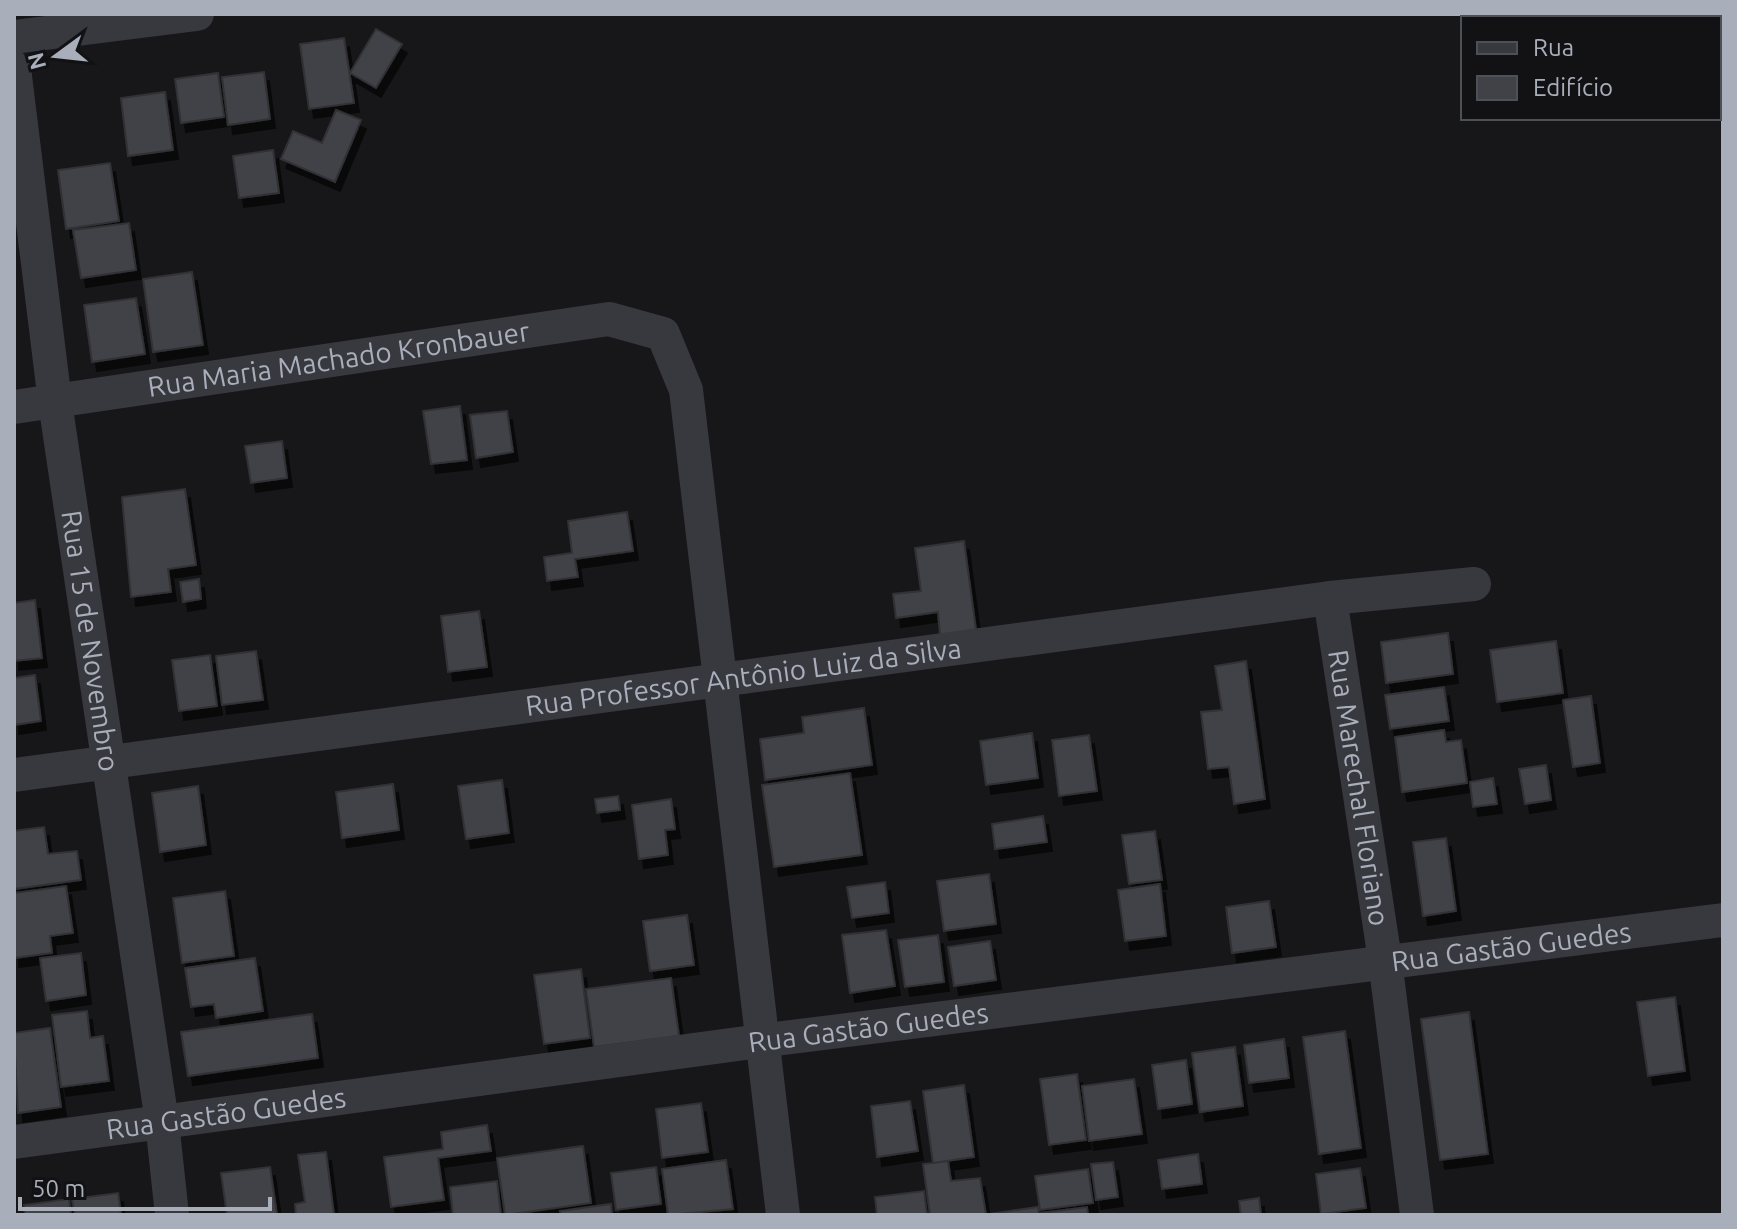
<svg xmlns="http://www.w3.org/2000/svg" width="1737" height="1229" viewBox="0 0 1737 1229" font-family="Ubuntu,sans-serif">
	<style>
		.building { fill: #414247; stroke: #313136; stroke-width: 2; filter: url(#shadow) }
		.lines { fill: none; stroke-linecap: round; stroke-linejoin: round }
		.minor { stroke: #38393f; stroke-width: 34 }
		.labels { text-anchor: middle; stroke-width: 6; stroke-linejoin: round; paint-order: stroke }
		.street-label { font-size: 28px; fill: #a9aebb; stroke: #121215 }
	</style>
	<defs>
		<filter id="shadow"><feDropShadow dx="5" dy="9" stdDeviation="0" flood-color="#0009"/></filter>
	</defs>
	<rect width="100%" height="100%" fill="#17171a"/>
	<path class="building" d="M376,29L402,44L376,88L350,73Z
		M344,38L354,103L309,109L300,44Z
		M264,72L270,119L228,125L222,77Z
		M218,73L224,117L181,123L175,79Z
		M165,92L173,150L128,156L121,98Z
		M336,110L361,120L335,182L281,159L293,131L322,143Z
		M273,150L279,193L239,198L233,156Z
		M110,163L119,221L66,229L58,170Z
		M129,223L136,270L81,278L73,230Z
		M192,272L203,345L153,352L143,279Z
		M136,298L145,354L92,362L84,305Z
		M460,406L467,460L431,464L423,411Z
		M507,411L513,452L476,458L470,415Z
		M282,441L287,478L251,483L245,446Z
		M185,489L196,565L168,569L171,592L131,597L122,497Z
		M627,512L633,551L575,559L578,577L547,581L544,557L572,553L568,521Z
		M964,541L976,630L940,635L938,612L896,618L893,594L921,591L915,548Z
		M199,579L201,599L183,602L180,582Z
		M35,600L42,658L14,661V603Z
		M479,611L487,667L448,672L441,616Z
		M1448,633L1453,674L1386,683L1381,642Z
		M1556,641L1563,693L1497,702L1490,650Z
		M256,651L263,700L222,705L216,656Z
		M210,655L217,706L179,711L172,660Z
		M1246,661L1265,799L1234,804L1229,767L1208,769L1201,712L1222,710L1215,666Z
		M35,675L41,721L14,725V678Z
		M1444,687L1449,721L1390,729L1385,695Z
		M1591,696L1600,763L1573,767L1563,700Z
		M864,708L872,765L765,780L760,739L804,733L802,717Z
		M1444,730L1446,742L1461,740L1467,783L1402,792L1395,737Z
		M1032,733L1038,778L986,785L980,741Z
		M1089,735L1097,791L1059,796L1052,740Z
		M1546,765L1551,800L1525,804L1519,769Z
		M850,773L862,855L774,867L762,785Z
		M1493,778L1497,804L1473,807L1470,782Z
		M502,780L509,833L466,839L458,786Z
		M393,784L399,830L342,838L336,792Z
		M198,786L206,845L160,852L152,793Z
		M618,796L620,810L597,813L595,799Z
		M671,799L675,829L665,830L668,855L639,859L632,805Z
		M1043,816L1047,842L995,849L992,824Z
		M44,827L48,854L77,851L81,880L14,889V831Z
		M1155,831L1162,880L1129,884L1122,835Z
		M1446,838L1456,911L1423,916L1413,842Z
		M989,874L996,924L944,931L937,881Z
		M885,882L889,913L852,918L847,887Z
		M1160,884L1166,936L1125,941L1118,890Z
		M66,886L73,933L50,936L52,953L14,958V893Z
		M225,891L234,956L182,963L173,898Z
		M1269,901L1276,947L1232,953L1226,907Z
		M687,915L694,965L650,971L643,921Z
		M886,930L895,986L850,993L842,935Z
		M938,935L944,982L905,987L898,940Z
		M990,941L996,980L954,986L948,947Z
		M81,953L86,995L46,1001L40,958Z
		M255,958L263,1011L216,1018L214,1004L191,1007L185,968Z
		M581,969L590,1038L544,1044L534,975Z
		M671,978L679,1036L594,1047L586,989Z
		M1675,997L1685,1071L1648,1076L1637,1002Z
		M87,1011L90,1038L103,1036L109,1081L61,1087L52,1015Z
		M1469,1012L1488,1154L1440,1160L1421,1019Z
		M312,1014L318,1058L188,1076L181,1032Z
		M50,1028L61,1107L18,1113L14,1033Z
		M1345,1031L1361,1148L1319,1154L1303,1037Z
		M1284,1039L1289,1078L1249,1083L1244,1045Z
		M1235,1047L1243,1106L1200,1112L1192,1053Z
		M1186,1060L1192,1104L1158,1109L1152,1065Z
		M1077,1074L1086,1140L1049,1145L1040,1079Z
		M1134,1079L1142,1134L1089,1141L1082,1086Z
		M964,1085L974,1157L933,1163L923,1091Z
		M910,1101L918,1151L877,1157L871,1106Z
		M701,1103L708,1152L662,1158L656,1109Z
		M487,1125L491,1151L438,1158L444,1200L391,1207L384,1157L443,1149L441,1132Z
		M583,1146L591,1203L505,1215L497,1158Z
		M326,1152L334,1215H296L295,1204L305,1202L298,1155Z
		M1198,1154L1202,1184L1162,1189L1158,1160Z
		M726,1160L733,1209L668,1215L662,1169Z
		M948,1161L951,1181L980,1178L986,1215H930L923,1164Z
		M1113,1162L1118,1197L1096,1200L1091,1164Z
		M270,1167L277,1215H227L221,1173Z
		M656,1167L661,1204L616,1210L611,1173Z
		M1360,1168L1366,1208L1321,1214L1316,1174Z
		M1088,1169L1093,1203L1040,1210L1035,1176Z
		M497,1181L501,1215H453L450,1187Z
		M924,1191L927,1215H877L875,1197Z
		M118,1193L121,1215H75L72,1199Z
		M1259,1198L1261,1215H1241L1239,1201Z
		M69,1199L71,1215H25L24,1205Z
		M611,1204L612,1215H561L560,1211Z
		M1038,1207L1039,1215H989V1214Z
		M1087,1207L1088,1215H1041V1213Z"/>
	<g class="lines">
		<g class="minor">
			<path d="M14,37L197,14"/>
			<path id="s1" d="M14,68L55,402L162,1122L172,1215"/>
			<path id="s2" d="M14,407L609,319L663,334L686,390L783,1215"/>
			<path id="s3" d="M1330,598L1385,960L1417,1215"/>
			<path id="s4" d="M14,775L1330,598L1474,584"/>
			<path id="s5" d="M14,1142L760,1041L1723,920"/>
		</g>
	</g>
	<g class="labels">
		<g class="street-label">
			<text dy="10" stroke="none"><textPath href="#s2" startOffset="328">Rua Maria Machado Kronbauer</textPath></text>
			<text dy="10" stroke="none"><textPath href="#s1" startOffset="578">Rua 15 de Novembro</textPath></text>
			<text dy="10" stroke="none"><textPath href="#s4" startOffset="736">Rua Professor Antônio Luiz da Silva</textPath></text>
			<text dy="10" stroke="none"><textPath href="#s3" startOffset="192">Rua Marechal Floriano</textPath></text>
			<text dy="10" stroke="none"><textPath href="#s5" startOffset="1510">Rua Gastão Guedes</textPath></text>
			<text dy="10" stroke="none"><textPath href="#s5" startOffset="862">Rua Gastão Guedes</textPath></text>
			<text dy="10" stroke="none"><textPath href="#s5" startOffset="214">Rua Gastão Guedes</textPath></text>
		</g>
	</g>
	<rect width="1737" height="1229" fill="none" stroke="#a9aebb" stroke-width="32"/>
	<rect x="1461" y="16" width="260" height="104" fill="#121215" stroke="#4e5057" stroke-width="2"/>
	<rect x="1477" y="42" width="40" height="12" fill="#38393f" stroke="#4e5057" stroke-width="2"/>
	<text x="1533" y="56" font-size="24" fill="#a9aebb">Rua</text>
	<rect x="1477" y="76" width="40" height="24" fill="#414247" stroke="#4e5057" stroke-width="2"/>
	<text x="1533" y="96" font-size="24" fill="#a9aebb">Edifício</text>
	<g transform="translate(56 56) rotate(255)" stroke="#121215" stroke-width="6" paint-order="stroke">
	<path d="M0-6L14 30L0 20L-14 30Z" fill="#a9aebb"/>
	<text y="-12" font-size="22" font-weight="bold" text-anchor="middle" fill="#a9aebb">N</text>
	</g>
	<path d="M20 1197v12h250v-12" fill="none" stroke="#a9aebb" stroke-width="4"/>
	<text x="32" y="1197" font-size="24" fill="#a9aebb" stroke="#121215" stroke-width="6" paint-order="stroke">50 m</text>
</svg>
